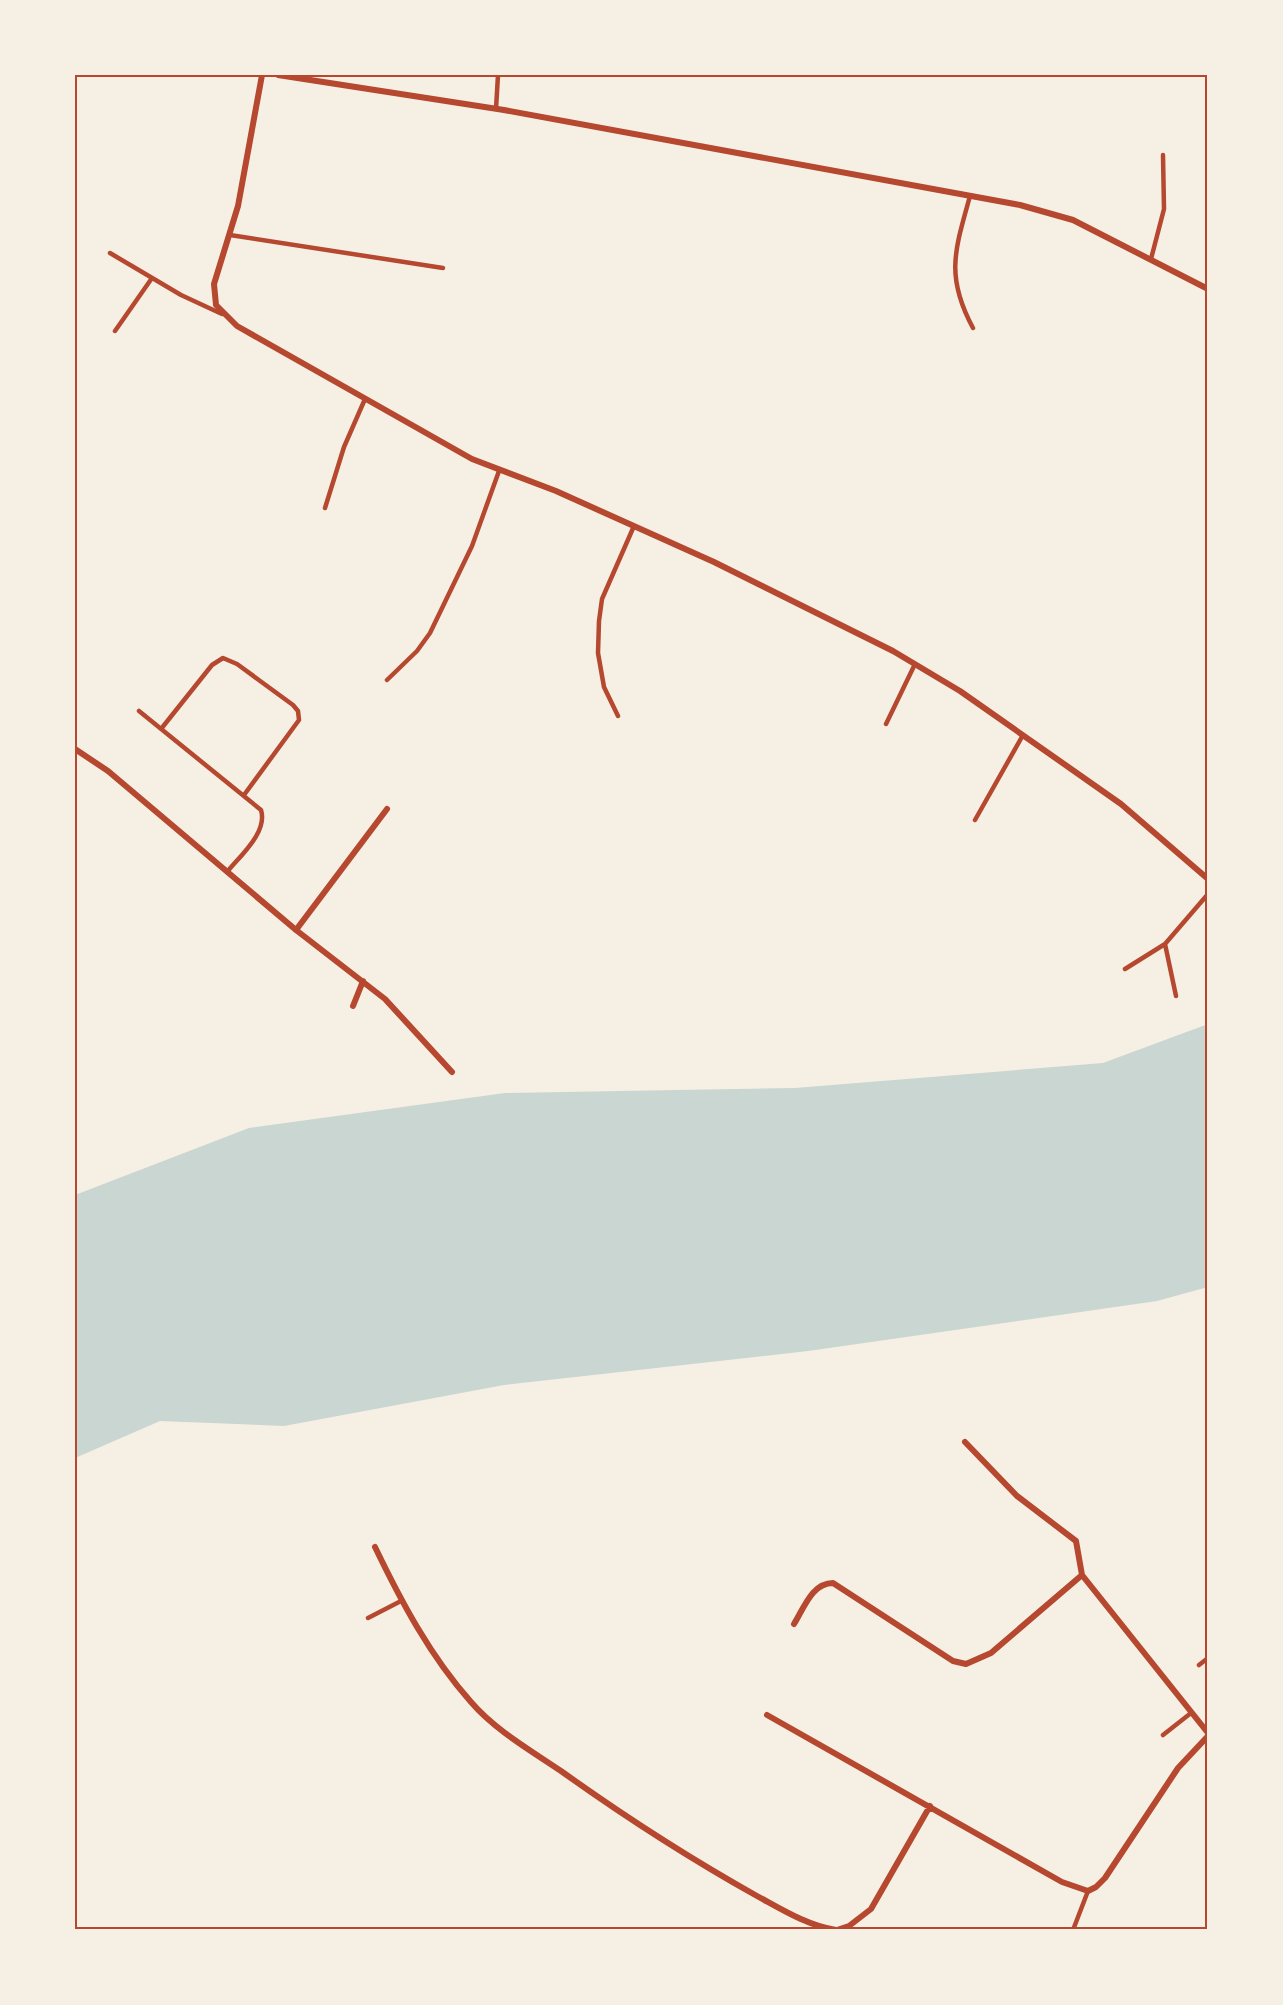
<svg xmlns="http://www.w3.org/2000/svg" width="1283" height="2005" viewBox="0 0 1283 2005" font-family="Montserrat,sans-serif">
	<style>
		.water { fill: #c9d6d2 }
		.lines { fill: none; stroke-linecap: round; stroke-linejoin: round }
		.service { stroke: #b5482f; stroke-width: 4.5 }
		.minor { stroke: #b5482f; stroke-width: 6 }
		.neatline { fill: none; stroke: #b5482f; stroke-width: 2 }
	</style>
	<rect width="100%" height="100%" fill="#f6efe4"/>
	<path class="water" d="M1208,1024V1287L1157,1301L808,1351L504,1385L284,1426L160,1421L75,1458V1195L249,1128L505,1093L795,1088L1103,1063Z"/>
	<g class="lines">
		<path class="service" d="M496,109L498,75
			M970,196C955,250 945,276 973,328
			M230,235L443,268
			M110,253L181,295L222,314
			M1151,259L1164,209L1163,155
			M115,331L152,278
			M325,508L344,447L365,399
			M387,680L417,651L430,633L472,546L499,471
			M139,711L261,810C268,832 240,856 227,872
			M618,716L604,687L598,653L599,621L602,599L634,526
			M886,724L915,664
			M161,729L212,665L223,658L237,664L293,705L298,711L299,720L244,795
			M975,820L1023,735
			M1165,944L1176,996
			M1125,969L1165,944L1208,894
			M368,1618L401,1601
			M1199,1665L1208,1658
			M1163,1735L1191,1713
			M1073,1930L1088,1891"/>
		<path class="minor" d="M262,75L238,206L214,284L216,305L237,326L472,459L556,491L714,562L893,651L960,691L1121,804L1208,879
			M278,75L504,110L1020,205L1073,220L1208,289
			M75,749L108,771L296,930L385,999L452,1072
			M296,930L387,809
			M353,1006L363,981
			M965,1442L1017,1496L1076,1541L1082,1575
			M375,1547C401,1601 430,1656 471,1702C495,1730 530,1750 561,1771C624,1816 689,1858 757,1896C781,1909 808,1926 836,1930
			M794,1624C804,1608 812,1583 833,1583L953,1661L966,1664L991,1653L1082,1575L1208,1733
			M767,1715L1062,1882L1088,1891L1096,1887L1105,1878L1178,1768L1208,1736
			M837,1930L849,1926L871,1909L930,1806"/>
	</g>
	<rect width="1283" height="2005" fill="none" stroke="#f6efe4" stroke-width="153"/>
	<rect x="76" y="76" width="1130" height="1852" class="neatline"/>
</svg>
